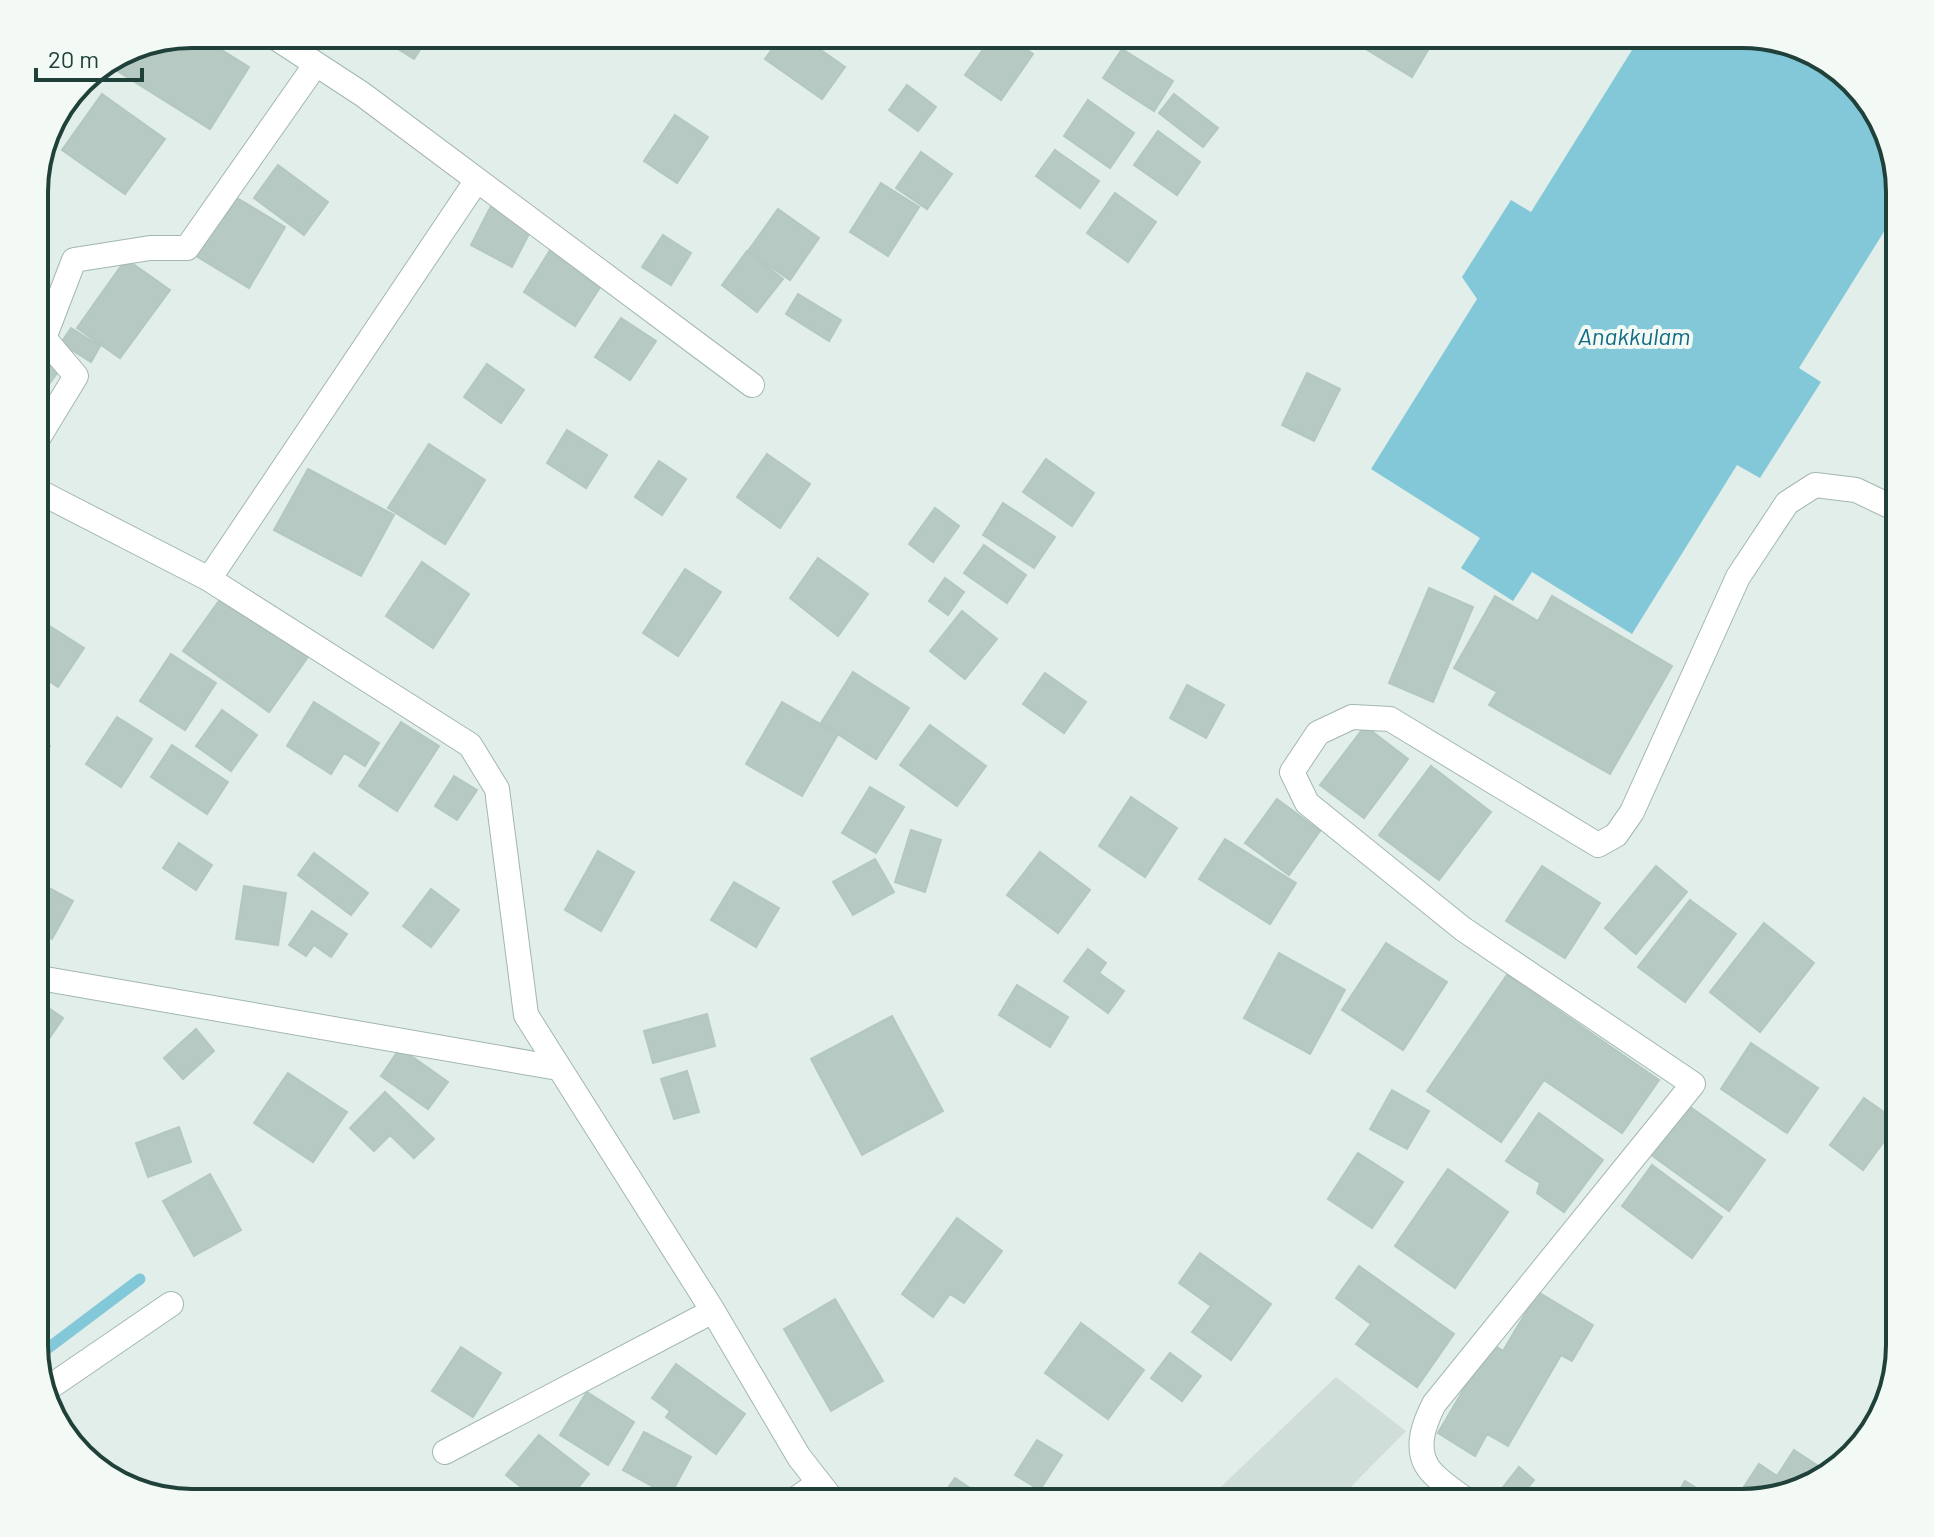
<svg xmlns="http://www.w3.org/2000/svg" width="1934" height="1537" viewBox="0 0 1934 1537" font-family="Barlow,sans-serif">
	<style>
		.built { fill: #cfded8 }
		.water { fill: #83c8d9 }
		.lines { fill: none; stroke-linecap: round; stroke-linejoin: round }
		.stream { stroke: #83c8d9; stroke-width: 11 }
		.building { fill: #b6c9c2; stroke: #b3c8c1; stroke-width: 2 }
		.street-casing { stroke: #a3b7b1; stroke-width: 26 }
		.street { stroke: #fff; stroke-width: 24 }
		.labels { text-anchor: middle; stroke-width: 8; stroke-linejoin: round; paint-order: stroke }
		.water-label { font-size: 24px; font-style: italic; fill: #126b85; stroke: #f3faf6 }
		.rim { fill: none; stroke: #1f413a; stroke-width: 4 }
	</style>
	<rect width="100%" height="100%" fill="#e1eee9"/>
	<path class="built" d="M1336,1377L1406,1431L1335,1503H1204Z"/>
	<path class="water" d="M1642,34H1742L1846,73L1884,123L1900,192V206L1799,368L1821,382L1760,478L1737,465L1632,634L1532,572L1513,601L1461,568L1480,538L1371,469L1477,299L1462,277L1511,200L1531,212Z"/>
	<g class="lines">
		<path class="stream" d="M35,1358L140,1279"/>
	</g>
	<path class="building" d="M192,34H196L249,67L210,129L114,69L126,50L132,46Z
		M374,34H430L414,59Z
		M783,34H798L845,67L822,99L765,59Z
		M994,34H1005L1033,54L1001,100L965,75Z
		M1372,34H1429L1435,38L1412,77L1364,48Z
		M1122,49L1173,81L1154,111L1103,78Z
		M907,85L936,107L918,131L889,110Z
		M102,94L165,139L125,194L62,150Z
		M1174,94L1218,128L1203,147L1159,113Z
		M1088,100L1134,133L1110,168L1064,136Z
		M675,115L708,137L677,183L644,161Z
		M1158,131L1200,162L1177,195L1134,165Z
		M1055,150L1099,181L1080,208L1036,176Z
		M921,152L952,174L927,209L896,188Z
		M278,165L328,202L304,235L254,198Z
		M881,183L919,207L888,256L850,232Z
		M1115,193L1156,222L1128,262L1087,233Z
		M232,195L285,227L249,288L196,256Z
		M491,206L532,228L512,267L471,245Z
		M778,209L819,238L790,280L748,251Z
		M663,235L691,253L671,285L642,267Z
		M552,247L604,281L575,326L524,292Z
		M747,251L783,279L757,312L722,285Z
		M126,259L170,290L120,358L77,328Z
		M798,294L841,320L829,341L786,314Z
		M621,318L656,341L630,380L595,357Z
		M71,328L100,346L91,362L61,343Z
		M34,351L60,369L34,405Z
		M487,364L524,390L501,423L464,397Z
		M1307,373L1340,389L1314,441L1282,425Z
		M567,430L607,455L586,488L547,463Z
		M429,444L485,480L445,544L388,508Z
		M767,454L810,484L780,528L737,497Z
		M1046,459L1094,493L1072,526L1023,492Z
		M659,461L686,479L662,515L635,497Z
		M308,469L394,515L361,576L274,530Z
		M1003,503L1055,537L1034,568L983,535Z
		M935,508L959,526L933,562L909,544Z
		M984,545L1026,575L1007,603L964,573Z
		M818,558L868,594L838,636L790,598Z
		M422,562L469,594L433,648L386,616Z
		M685,569L721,592L678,656L643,633Z
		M945,578L964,592L948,615L929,601Z
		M1429,588L1473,607L1433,702L1389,683Z
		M224,594L310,654L269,712L183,651Z
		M1495,596L1538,621L1552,596L1672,666L1610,774L1489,705L1497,692L1454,668Z
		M962,611L997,639L965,679L930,651Z
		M37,618L84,648L58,687L34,672V622Z
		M171,654L216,683L185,730L140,701Z
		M853,672L909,708L876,759L821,723Z
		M1045,673L1086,702L1064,733L1023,704Z
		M1187,685L1224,705L1206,738L1170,718Z
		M314,702L379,743L365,766L344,753L331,774L287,746Z
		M782,702L838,734L802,796L746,764Z
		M222,710L257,735L231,771L196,746Z
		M117,717L152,739L121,787L86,764Z
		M401,722L439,746L397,811L359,786Z
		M930,725L986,766L957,806L900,765Z
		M1365,726L1408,759L1364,818L1320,785Z
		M34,732L50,746L34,764Z
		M172,745L228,782L207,814L151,777Z
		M1431,766L1491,812L1439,880L1379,835Z
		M454,776L477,790L457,820L435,806Z
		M870,787L904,807L876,853L842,833Z
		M1131,797L1177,828L1145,877L1099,846Z
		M1277,799L1320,831L1289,875L1245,843Z
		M911,830L941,840L925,892L895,882Z
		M1225,839L1296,883L1270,924L1199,879Z
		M179,843L212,865L196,890L163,868Z
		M598,851L634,872L601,931L565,910Z
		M1040,852L1090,890L1058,933L1007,895Z
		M314,853L368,893L351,915L298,875Z
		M875,859L894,892L853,915L833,882Z
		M1542,866L1600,903L1565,958L1506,921Z
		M1656,866L1687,892L1636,954L1605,928Z
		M34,880L73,901L52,939L34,929Z
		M734,882L779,908L756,947L711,920Z
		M244,886L286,893L278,945L236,939Z
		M431,889L459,910L431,947L403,926Z
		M1690,900L1736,934L1685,1002L1638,967Z
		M312,911L347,934L331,957L314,945L306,956L289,945Z
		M1764,923L1814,963L1760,1032L1710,992Z
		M1386,943L1447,982L1403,1050L1342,1010Z
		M1088,949L1106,963L1099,973L1124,991L1108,1013L1064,981Z
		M1279,953L1345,990L1310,1054L1244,1018Z
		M1507,975L1659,1080L1622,1133L1544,1080L1501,1142L1427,1091Z
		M1017,985L1068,1017L1050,1047L999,1015Z
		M34,998L63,1018L38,1055L34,1052Z
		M707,1014L715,1046L653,1063L644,1031Z
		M892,1016L943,1111L862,1155L811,1059Z
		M196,1029L214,1051L183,1079L164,1058Z
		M1751,1043L1818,1088L1787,1133L1721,1089Z
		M400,1048L448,1082L428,1109L381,1076Z
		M687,1071L699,1112L674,1119L661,1079Z
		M288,1073L347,1112L313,1162L254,1123Z
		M1392,1090L1429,1111L1407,1149L1370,1129Z
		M385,1092L434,1139L414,1158L390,1135L374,1151L350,1128Z
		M1864,1098L1898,1122L1863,1170L1830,1145Z
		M1686,1104L1765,1160L1729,1211L1650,1154Z
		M1539,1113L1603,1160L1564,1212L1537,1193L1540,1183L1506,1161Z
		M179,1127L191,1162L148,1177L136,1143Z
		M1358,1153L1403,1182L1372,1228L1328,1199Z
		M1652,1165L1722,1217L1692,1258L1622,1206Z
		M1448,1169L1508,1212L1455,1288L1395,1246Z
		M210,1174L241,1230L194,1256L163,1201Z
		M957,1218L1002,1251L964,1303L950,1294L933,1317L902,1294Z
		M1200,1253L1271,1304L1231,1360L1192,1332L1211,1306L1179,1283Z
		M1359,1266L1454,1334L1417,1387L1356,1344L1371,1324L1336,1298Z
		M1538,1292L1593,1325L1572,1361L1561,1355L1508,1446L1487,1434L1475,1456L1438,1433L1491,1343L1503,1351Z
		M835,1299L883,1381L831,1411L784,1329Z
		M1081,1323L1144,1370L1108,1419L1045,1373Z
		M461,1347L501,1373L473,1417L432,1391Z
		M1170,1353L1201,1376L1182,1401L1151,1378Z
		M676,1364L745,1414L716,1454L666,1417L670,1411L652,1398Z
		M587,1392L634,1422L608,1465L560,1435Z
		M644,1432L691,1457L670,1496L623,1470Z
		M539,1435L589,1474L566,1503H541L506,1475Z
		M1037,1440L1062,1455L1040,1490L1015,1475Z
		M1794,1450L1829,1473L1811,1487L1742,1503L1734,1502L1759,1464L1777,1476Z
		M1519,1467L1534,1480L1515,1503L1500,1491Z
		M955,1478L992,1503H937Z
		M1685,1481L1721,1503H1672Z"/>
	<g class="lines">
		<defs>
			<path id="street" d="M270,34L362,94L752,385
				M34,445L76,376L44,338L74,260L150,248H187L316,64
				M34,489L209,579L470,745L497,789L526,1015L713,1311L799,1457L835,1503
				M209,579L477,180
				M34,977L558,1068
				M44,1391L171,1304
				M445,1452L713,1311
				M790,1503L819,1483
				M1471,1503C1459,1495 1434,1478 1427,1466C1415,1446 1425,1422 1434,1404L1693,1084L1463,929L1307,803L1292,772L1318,733L1352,717L1390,719L1598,845L1616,835L1632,812L1738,577L1787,503L1815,485L1856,490L1900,511"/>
		</defs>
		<use href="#street" class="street-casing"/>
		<use href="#street" class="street"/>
	</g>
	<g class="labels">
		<g class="water-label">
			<text x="1634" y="345">Anakkulam</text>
		</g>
	</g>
	<path d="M0 0H1934V1537H0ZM192 48H1742A144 144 0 0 1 1886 192V1345A144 144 0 0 1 1742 1489H192A144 144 0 0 1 48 1345V192A144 144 0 0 1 192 48Z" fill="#f3faf6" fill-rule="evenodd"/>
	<path class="rim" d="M192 48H1742A144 144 0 0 1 1886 192V1345A144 144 0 0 1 1742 1489H192A144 144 0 0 1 48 1345V192A144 144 0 0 1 192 48Z"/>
	<path d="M36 68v12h106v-12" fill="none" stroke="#1f413a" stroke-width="4"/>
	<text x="48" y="68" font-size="24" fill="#1f413a" stroke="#f3faf6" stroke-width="6" paint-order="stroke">20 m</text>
</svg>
